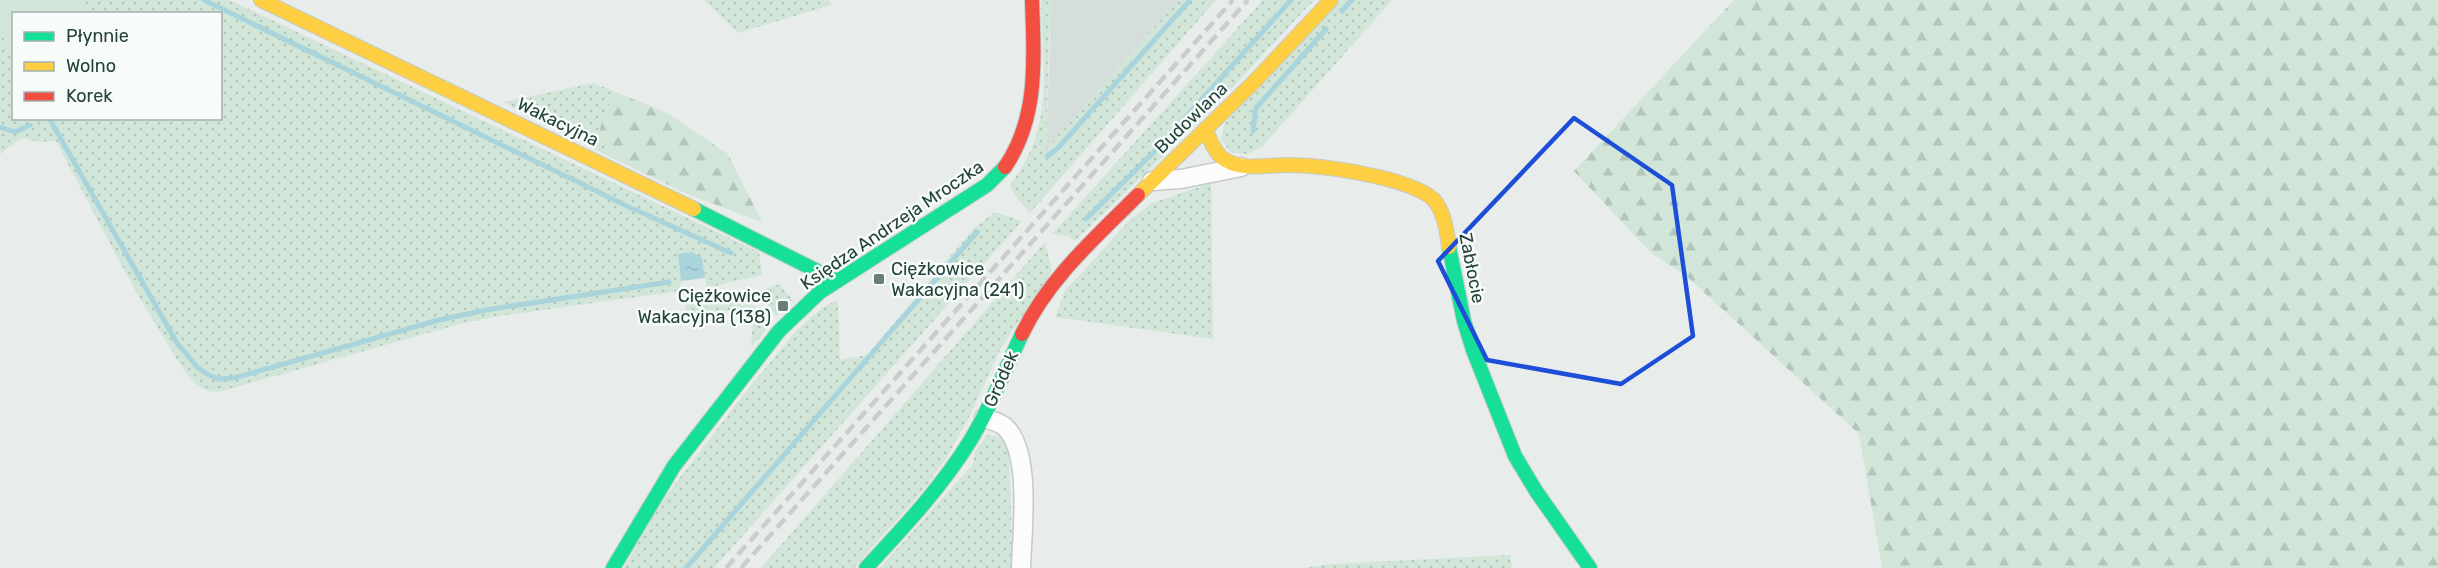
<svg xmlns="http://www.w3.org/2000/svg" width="2438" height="568" viewBox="0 0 2438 568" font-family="Rubik,sans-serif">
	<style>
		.built { fill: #d6dedb }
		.grass { fill: url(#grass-dots); fill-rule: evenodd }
		.forest { fill: url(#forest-firs) }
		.park { fill: #d1e6d8 }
		.water { fill: url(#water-ripples) }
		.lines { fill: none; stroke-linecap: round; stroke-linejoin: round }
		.stream { stroke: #a9d4db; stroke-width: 5 }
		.street-casing { stroke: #c5cac8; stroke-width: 21 }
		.fast-casing { stroke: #c3cbc8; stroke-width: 16 }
		.slow-casing { stroke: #c3cbc8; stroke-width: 16 }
		.jam-casing { stroke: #c3cbc8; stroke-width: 16 }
		.street { stroke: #fcfcfc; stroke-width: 18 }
		.fast { stroke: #16e098; stroke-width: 14 }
		.slow { stroke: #ffcf43; stroke-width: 14 }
		.jam { stroke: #f24e42; stroke-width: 14 }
		.rail { stroke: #c9cdcc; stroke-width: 4.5; stroke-dasharray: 12 6; stroke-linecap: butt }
		.marked { fill: none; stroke: #1d4ed8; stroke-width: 4.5; stroke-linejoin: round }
		.poi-dot { fill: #697e78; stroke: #f7fbf9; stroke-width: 2 }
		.labels { text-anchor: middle; stroke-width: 5; stroke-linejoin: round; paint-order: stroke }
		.street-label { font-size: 18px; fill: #24423a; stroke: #f7fbf9 }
		.poi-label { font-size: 18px; fill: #24423a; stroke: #f7fbf9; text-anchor: start }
	</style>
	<defs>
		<pattern id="grass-dots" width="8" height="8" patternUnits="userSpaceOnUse" patternTransform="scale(1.5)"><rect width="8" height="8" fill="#d1e6d8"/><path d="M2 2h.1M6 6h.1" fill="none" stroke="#b3c6ba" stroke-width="1.8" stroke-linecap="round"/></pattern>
		<pattern id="forest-firs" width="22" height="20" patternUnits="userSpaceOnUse" patternTransform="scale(1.5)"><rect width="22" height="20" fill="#d1e6d8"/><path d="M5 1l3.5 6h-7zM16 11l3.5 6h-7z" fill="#b3c6ba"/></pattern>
		<pattern id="water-ripples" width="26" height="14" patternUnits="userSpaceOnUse" patternTransform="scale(1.5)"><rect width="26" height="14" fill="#a9d4db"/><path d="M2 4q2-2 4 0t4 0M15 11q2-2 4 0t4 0" fill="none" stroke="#91b7bd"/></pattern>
	</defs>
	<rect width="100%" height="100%" fill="#e8edeb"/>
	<path class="built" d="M1050,0H1179L1046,150L1050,40Z"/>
	<path class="grass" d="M0,0H230L759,252L762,275L707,288L702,258L678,255L681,281L679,291L493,317L460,324L240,386C229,389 215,395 204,389C188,381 176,358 167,343C126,278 92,209 56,141L39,142L22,138L0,154ZM14,14H220V118H14Z
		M704,0H829L831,5L738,33Z
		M1041,0H1050L1046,149L1179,0H1216L1030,213L1017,198L1010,186C1015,177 1022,168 1027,158C1052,111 1042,51 1041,0Z
		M1263,0H1314L1216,105L1075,241L1068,236L1052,234Z
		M1340,0H1392L1262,147L1247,154L1230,152L1221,139L1224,124Z
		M593,83L616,92L605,112L608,156L503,102Z
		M1211,183L1213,339L1055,317L1065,291L1128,222L1150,204Z
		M995,212L1022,221L714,568H624L659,505L744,394L797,330L823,307L838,300L840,360L867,355L975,227Z
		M1045,242L1052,271L1000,350L970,415L950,452L926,487L854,568H761Z
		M779,284L793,300L776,316L758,292Z
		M727,299C740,301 773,307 767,327C765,334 756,341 751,346L754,310L685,312V305Z
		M987,435L1001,437L1009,451L1013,568H880L973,464L975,452Z
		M1510,555L1512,568H1303L1331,564Z"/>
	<path class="forest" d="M1734,0H2438V568H1882L1859,434L1685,275L1651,253L1574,171Z
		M616,92L669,114L728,154L762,222L687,194L608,156L599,132L605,112Z"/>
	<path class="park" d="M0,0H78L85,13L14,14L13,54L0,33Z"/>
	<path class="water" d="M692,252L702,258L705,278L681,281L678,254Z"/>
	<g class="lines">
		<path class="stream" d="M204,0L629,207L731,253
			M1342,11L1352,0
			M49,118L177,343L198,368L209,375L219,379L234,378L439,320L486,310L669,282
			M0,127L15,132L30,125
			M1253,131L1256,108L1326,29
			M1047,156L1057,149L1190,0
			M1086,219L1158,148L1291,0
			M686,568L977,232"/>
		<defs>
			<path id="street" d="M1152,181L1181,179L1241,167
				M984,418C990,420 1000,422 1005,427C1032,452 1022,532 1021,568"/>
			<path id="fast" d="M694,209L837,281
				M1449,247L1464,321L1473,350L1515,456L1536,491L1590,568
				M613,568L674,466L779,331L820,292L987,185L1005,167
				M866,568C903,528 941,488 970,441C991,407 1005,369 1022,334"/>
			<path id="slow" d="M261,0L694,209
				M1205,129C1209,137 1214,151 1221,157C1240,172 1264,165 1287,165C1321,165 1408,177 1433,199C1444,210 1447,232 1449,247
				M1138,195L1254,82L1331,0"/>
			<path id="jam" d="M1005,167C1039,117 1034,58 1032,0
				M1022,334C1049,278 1095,238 1138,195"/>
		</defs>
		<use href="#street" class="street-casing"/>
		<use href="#fast" class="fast-casing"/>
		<use href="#slow" class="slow-casing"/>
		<use href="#jam" class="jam-casing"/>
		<use href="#street" class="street"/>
		<use href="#fast" class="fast"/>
		<use href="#slow" class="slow"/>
		<use href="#jam" class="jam"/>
		<path class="rail" d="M726,568L1233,0
			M741,568L1248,0"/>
	</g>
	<path class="marked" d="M1574,118L1672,185L1693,336L1621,384L1487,360L1438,261Z"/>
	<g class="poi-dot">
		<rect x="873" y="273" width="12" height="12" rx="3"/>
		<rect x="777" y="300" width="12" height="12" rx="3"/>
	</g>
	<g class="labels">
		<g class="street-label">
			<text transform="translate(1191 118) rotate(-44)" y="6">Budowlana</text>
			<text transform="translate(558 122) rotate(26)" y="6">Wakacyjna</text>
			<text transform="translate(892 225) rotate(-34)" y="6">Księdza Andrzeja Mroczka</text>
			<text transform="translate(1472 268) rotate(79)" y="6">Zabłocie</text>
			<text transform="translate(1001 379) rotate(-66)" y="6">Gródek</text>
		</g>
		<g class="poi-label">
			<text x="891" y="275">Ciężkowice<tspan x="891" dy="21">Wakacyjna (241)</tspan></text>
			<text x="771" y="302" text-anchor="end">Ciężkowice<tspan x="771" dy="21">Wakacyjna (138)</tspan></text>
		</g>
	</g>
	<rect x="12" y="12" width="210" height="108" fill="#f7fbf9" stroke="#a3b1ad" stroke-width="1.5"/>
	<rect x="24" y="32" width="30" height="9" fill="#16e098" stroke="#a3b1ad" stroke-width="1.5"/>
	<text x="66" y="42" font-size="18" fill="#24423a">Płynnie</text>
	<rect x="24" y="62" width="30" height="9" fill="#ffcf43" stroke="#a3b1ad" stroke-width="1.5"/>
	<text x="66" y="72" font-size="18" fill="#24423a">Wolno</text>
	<rect x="24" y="92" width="30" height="9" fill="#f24e42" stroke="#a3b1ad" stroke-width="1.5"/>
	<text x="66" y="102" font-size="18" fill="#24423a">Korek</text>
</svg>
